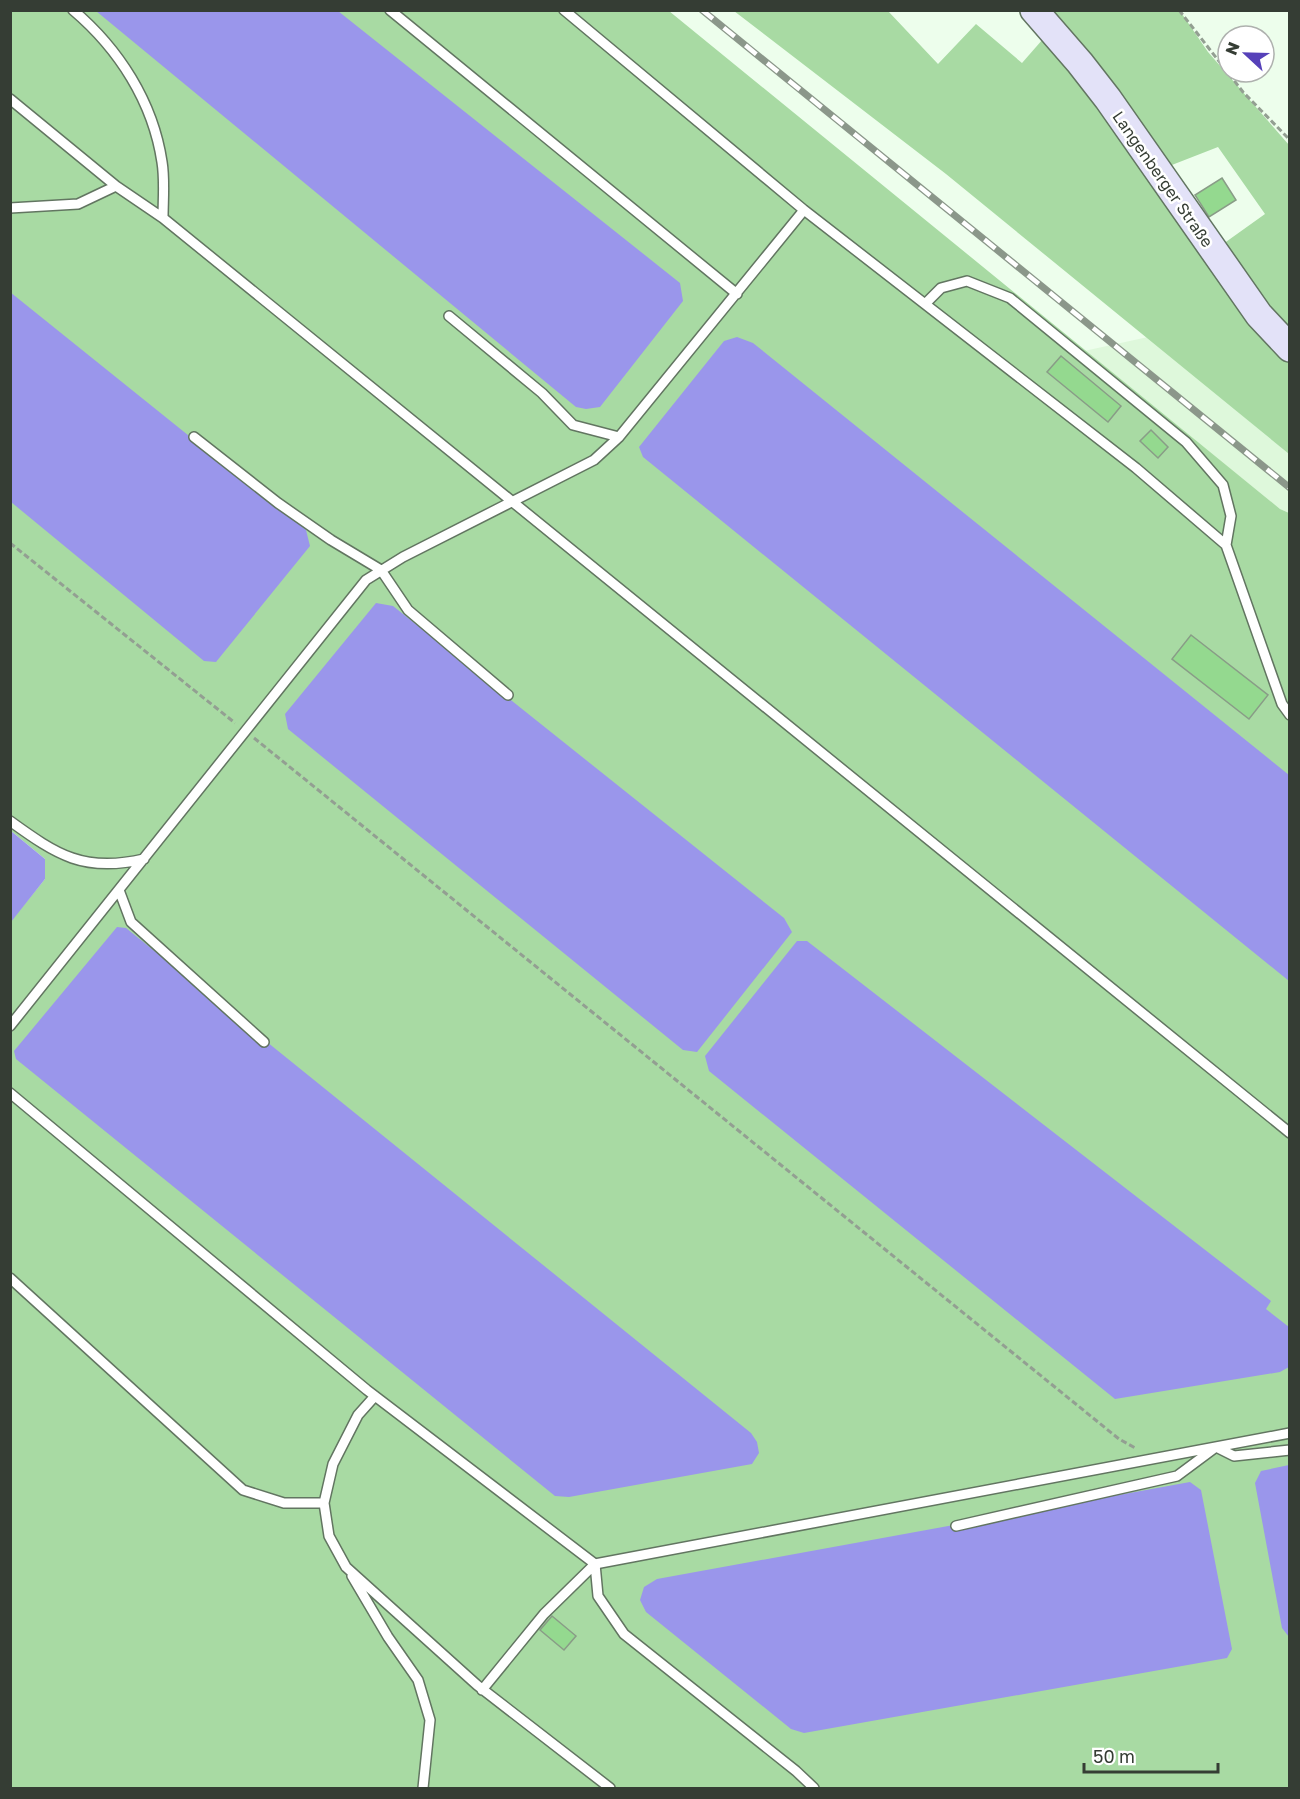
<svg xmlns="http://www.w3.org/2000/svg" width="1300" height="1799" viewBox="0 0 1300 1799" font-family="'Golos Text',sans-serif">
	<style>
		.built { fill: #def8db }
		.green { fill: #a8daa3 }
		.water { fill: #9a96eb }
		.building { fill: #94d98f; stroke: #899c87; stroke-width: 1.5 }
		.lines { fill: none; stroke-linecap: round; stroke-linejoin: round }
		.service-casing { stroke: #627561; stroke-width: 12 }
		.secondary-casing { stroke: #627561; stroke-width: 30 }
		.path { stroke: #939f92; stroke-width: 3; stroke-dasharray: 6 3; stroke-linecap: butt }
		.service { stroke: #fff; stroke-width: 9 }
		.secondary { stroke: #e3e2f8; stroke-width: 27 }
		.rail-casing { stroke: #8b978a; stroke-width: 7 }
		.rail { stroke: #fff; stroke-width: 4.5; stroke-dasharray: 14; stroke-linecap: butt }
		.labels { text-anchor: middle; stroke-width: 5; stroke-linejoin: round; paint-order: stroke }
		.street-label { font-size: 16px; fill: #353d34; stroke: #fff }
	</style>
	<rect width="100%" height="100%" fill="#edfeec"/>
	<path class="built" d="M1148,337L1289,454V513L1280,509L1084,351Z"/>
	<path class="green" d="M11,11H669L1280,509L1289,513V1788H11L10,922L45,879V859L11,831Z
		M734,11H888L938,64L976,24L1022,63L1050,31L1289,359V454L946,174Z
		M1036,11H1180L1208,52L1289,145V330L1260,298L1223,244L1265,214L1218,147L1159,170Z"/>
	<path class="water" d="M96,11H338L680,283L683,301L600,407L586,409L576,407Z
		M10,292L306,530L310,546L216,662L204,661L11,502Z
		M737,337L753,343L1289,775V981L643,457L639,447L724,341Z
		M376,603L393,606L784,918L792,932L697,1052L683,1050L288,729L285,714Z
		M11,831L45,859V879L11,922Z
		M117,927L126,928L751,1433L757,1442L759,1453L752,1464L569,1497L555,1496L16,1059L14,1051Z
		M797,941H807L1271,1301L1266,1309L1289,1327V1367L1280,1372L1115,1399L709,1071L705,1056Z
		M1289,1465H1290L1289,1637L1282,1628L1255,1483L1261,1471Z
		M1190,1482L1201,1490L1232,1649L1227,1658L804,1733L791,1729L646,1612L640,1600L644,1587L657,1579Z"/>
	<path class="building" d="M1222,178L1236,200L1209,217L1195,195Z
		M1061,356L1121,406L1108,422L1047,372Z
		M1151,430L1168,447L1158,458L1140,441Z
		M1191,635L1268,695L1249,719L1172,659Z
		M552,1616L576,1636L564,1650L540,1630Z"/>
	<g class="lines">
		<defs>
			<path id="service" d="M73,10C119,49 153,102 162,162C165,180 163,200 163,218
				M390,10L737,294
				M564,10L804,210L1136,468L1226,545L1282,704L1290,715
				M10,99L116,186L163,218L1290,1133
				M10,208L78,204L116,186
				M925,304L941,288L967,281L1010,298L1186,442L1223,485L1231,516L1226,545
				M449,316L542,393L573,425L619,437
				M194,437L278,503L331,540L381,570L408,610L508,695
				M10,821C57,855 84,873 144,859
				M119,890L131,922L264,1042
				M10,1026L366,580L403,557L594,460L619,437L804,210
				M10,1093L367,1390L595,1564L1290,1433
				M10,1278L243,1490L284,1503H324
				M375,1396L358,1415L333,1464L324,1503L329,1536L346,1567L477,1685L610,1788
				M956,1526L1177,1476L1216,1447L1234,1456L1290,1450
				M595,1564L598,1596L624,1634L796,1771L814,1788
				M352,1576L388,1637L418,1680L430,1720L423,1788
				M482,1690L544,1614L595,1564"/>
			<path id="secondary" d="M1034,10L1080,63L1108,99L1259,315L1290,348"/>
		</defs>
		<use href="#service" class="service-casing"/>
		<use href="#secondary" class="secondary-casing"/>
		<path class="path" d="M1179,10L1243,92L1290,140
			M10,543L235,723
			M254,738L1119,1439L1137,1449"/>
		<use href="#service" class="service"/>
		<use href="#secondary" class="secondary"/>
		<defs>
			<path id="rail" d="M702,10L1290,488"/>
		</defs>
		<use href="#rail" class="rail-casing"/>
		<use href="#rail" class="rail"/>
	</g>
	<g class="labels">
		<g class="street-label">
			<text transform="translate(1163 179) rotate(55)" y="6">Langenberger Straße</text>
		</g>
	</g>
	<rect width="1300" height="1799" fill="none" stroke="#353d34" stroke-width="24"/>
	<g transform="translate(1246 54) rotate(292)"><circle r="28" fill="#ffffff" stroke="#aeb1ae" stroke-width="1.5"/>
	<path d="M0-4.5L10 22L0 15L-10 22Z" fill="#5641b9"/>
	<text y="-9" font-size="16" font-weight="bold" text-anchor="middle" fill="#353d34">N</text>
	</g>
	<path d="M1084 1763v9h134v-9" fill="none" stroke="#353d34" stroke-width="3"/>
	<text x="1093" y="1763" font-size="18" fill="#353d34" stroke="#ffffff" stroke-width="4.5" paint-order="stroke">50 m</text>
</svg>
